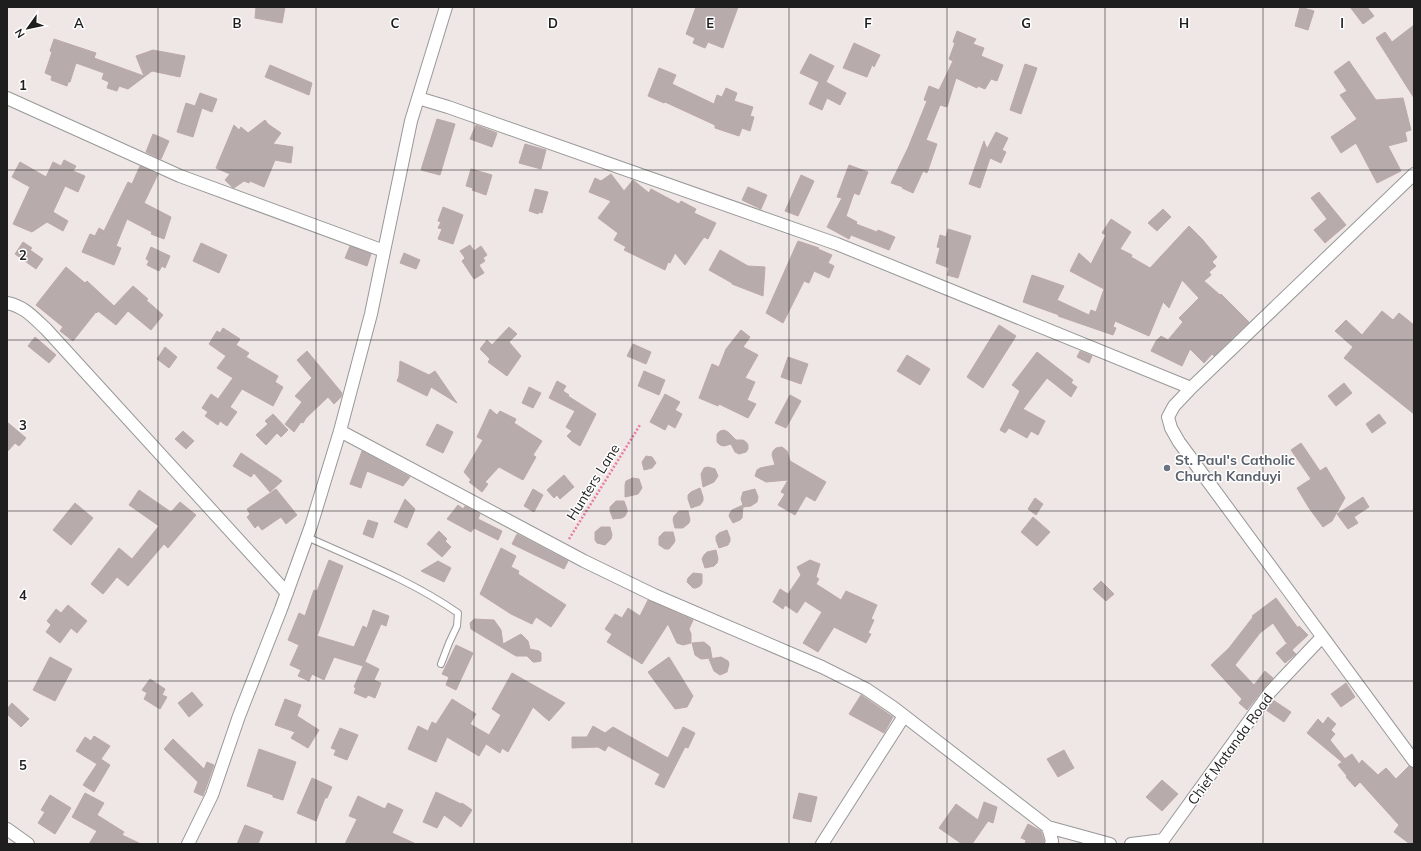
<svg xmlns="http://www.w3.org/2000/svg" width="1421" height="851" viewBox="0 0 1421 851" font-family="Mulish,sans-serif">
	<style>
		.building { fill: #b7abab; stroke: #bea9a9 }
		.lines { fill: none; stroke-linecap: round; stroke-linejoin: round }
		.service-casing { stroke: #989898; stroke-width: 8 }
		.minor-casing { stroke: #989898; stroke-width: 14 }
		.path { stroke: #eb7a9f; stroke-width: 2.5; stroke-dasharray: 2 2; stroke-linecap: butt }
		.service { stroke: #fff; stroke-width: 6 }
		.minor { stroke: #fff; stroke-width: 12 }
		.grid { fill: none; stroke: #1e1e1e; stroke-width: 1; stroke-opacity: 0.55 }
		.worship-dot { fill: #6b7280; stroke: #fff; stroke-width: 1.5 }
		.labels { text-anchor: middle; stroke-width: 3; stroke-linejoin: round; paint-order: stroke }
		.worship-label { font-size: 14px; font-weight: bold; fill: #5b616d; stroke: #fff; text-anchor: start }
		.street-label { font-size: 14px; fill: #1e1e1e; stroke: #fff }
		.grid-label { font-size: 13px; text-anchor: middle; font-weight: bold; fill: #1e1e1e; stroke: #fff; stroke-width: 3; stroke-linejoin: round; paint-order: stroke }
	</style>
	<rect width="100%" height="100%" fill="#eee7e5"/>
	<path class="building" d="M256,7H285L282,23L255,18Z
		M696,7H738L723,48L708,42L705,48L693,43L695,38L686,34Z
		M1300,7L1314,11L1308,30L1295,26Z
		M1350,7H1367L1374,16L1363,24Z
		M1414,25V98L1376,38L1385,32L1392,42Z
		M957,31L976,39L973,44L984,48L981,56L1003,65L997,81L991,79L985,89L978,86L977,88L956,78L947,107L940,105L926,140L937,144L927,173L923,171L913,193L902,188L903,187L891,183L908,148L927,101L924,100L929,86L939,90L953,61L949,59L955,43L953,42Z
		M54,39L96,53L94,58L144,76L136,56L153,50L185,56L180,77L152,71L128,89L119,86L117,91L107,88L109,82L102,79L104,73L76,63L70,82H68L67,86L51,80L52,76L45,73L52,52L50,51Z
		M854,43L880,55L874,67L872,65L867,77L843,68Z
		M810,54L834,66L826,82L846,93L840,105L827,98L822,110L809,104L819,82L800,73Z
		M1349,61L1376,100L1403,98L1411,130L1405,132L1407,141L1388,146L1401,171L1377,183L1356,143L1341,153L1331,137L1357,119L1340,95L1347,91L1334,72Z
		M1025,64L1037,68L1021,114L1010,110Z
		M270,65L312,83L309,95L265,77Z
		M659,68L676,75L672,84L714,104L717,95L722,97L726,88L737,93L734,101L753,107L750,116L754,117L750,131L742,128L739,136L715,128V125L665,102L664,103L648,96Z
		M200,93L217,99L212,112L202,108L193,137L177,132L186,103L195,106Z
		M437,119L455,124L440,175L421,170Z
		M265,120L268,124L281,133L273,144L293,147L291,163L275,160L264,187L250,181L249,183L244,181L234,188L232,187L225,180L230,174L216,168L234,125L239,130L241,127L248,133Z
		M476,125L497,133L492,147L470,139Z
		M996,132L1008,138L1002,150L1006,152L1001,163L990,158L980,188L969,184L984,141L987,149Z
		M153,134L169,141L161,159L146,152Z
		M525,144L546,150L541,169L519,163Z
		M64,160L76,166L73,171L85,176L78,192L65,186L53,212L68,221L63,231L47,222L32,232L13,224L30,187L12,177L20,162L46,177L53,162L61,166Z
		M849,165L868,172L859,195L854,193L846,216L857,222L856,224L877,232L878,230L895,237L889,250L851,235L849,239L827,227L842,198L837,197Z
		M140,166L158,174L144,203L171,217L164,239L151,234L152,232L127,219L116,246L121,248L114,265L82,252L90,234L95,236L99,228L104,231L128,182L132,184Z
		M471,169L492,175L486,195L472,190L473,188L466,186Z
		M611,174L624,191L633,180L649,193L651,189L679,204L681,201L696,209L694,213L716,223L708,239L704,237L685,265L675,253L670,263L668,262L665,270L624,250L626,247L614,240L618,233L598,218L611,201L589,192L595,178L601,181Z
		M801,175L814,181L798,216L785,211Z
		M748,187L767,195L761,209L742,200Z
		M535,189L548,192L542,213L539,212L538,214L529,211Z
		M1319,192L1346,225L1325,243L1314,230L1327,219L1311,198Z
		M443,207L463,215L453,244L438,239L442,229L438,228L441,222L438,221Z
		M1163,209L1171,217L1157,231L1148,223Z
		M1111,219L1131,232L1120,249L1132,255L1131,257L1150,268L1189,226L1202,239L1217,257L1212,262L1216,266L1209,272L1211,275L1204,281L1220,295L1221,294L1249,322L1214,356L1212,354L1204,363L1190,349L1182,366L1151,351L1156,341L1161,336L1168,340L1183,322L1179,318L1199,298L1182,280L1169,308L1163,302L1149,336L1115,321L1113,327L1116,328L1113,335L1058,316L1059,315L1023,302L1032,275L1064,286L1057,300L1089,315L1091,310L1096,312L1104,289L1070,271L1079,253L1091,264L1106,235L1102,233Z
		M948,229L971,236L958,278L947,275L949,268L936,263L940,248L937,247L940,235L946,237Z
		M798,241L819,248L818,249L832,255L828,263L834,266L829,278L814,271L809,283L804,281L783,323L766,313Z
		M23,242L32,248L30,250L43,259L36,269L15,254Z
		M201,243L227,255L219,273L193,261Z
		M470,245L474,251L481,246L487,255L483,258L485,261L479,265L484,273L474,279L462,261L465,258L460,251Z
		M350,246L371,254L367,266L345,258Z
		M151,247L170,256L165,268L162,266L159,271L147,265L149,261L146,259Z
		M720,250L748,266L765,267L763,296L732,284V283L709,270Z
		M404,253L420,260L416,269L400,263Z
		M66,267L85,283L87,281L114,306L133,286L148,299L146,300L163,315L151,330L128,311L116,325L98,311L97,313L96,312L73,341L60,331L63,327L36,305Z
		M1382,311L1393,320L1399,313L1414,325V414L1344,358L1353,347L1335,331L1346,320L1362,335Z
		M999,325L1016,336L983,388L967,377Z
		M509,327L517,334L509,342L521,356L507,376L488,362L490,359L480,349L487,340L492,345Z
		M223,328L240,339L236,345L249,353L246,357L278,376L275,382L283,387L273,406L242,389L230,407L237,412L227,426L220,421L218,425L205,416L208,412L202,408L211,394L218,399L233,378L217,368L226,356L209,344L217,331L220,333Z
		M741,330L750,337L743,347L758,355L745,378L755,382L747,400L756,404L748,418L719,404L718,406L699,398L712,364L719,367L726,349Z
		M35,337L56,355L49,363L28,346Z
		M633,344L651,352L646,364L627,356Z
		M165,347L177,357L169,368L157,359Z
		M307,351L342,393L341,397L334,404L328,397L306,418L303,423L301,422L294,432L285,424L302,402L295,396L312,378L297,360Z
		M1080,351L1092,356L1089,363L1077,357Z
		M1037,352L1073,380L1071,383L1077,387L1071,397L1047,378L1023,409L1045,421L1038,435L1031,431L1027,438L1009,428L1005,433L1000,430L1020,391L1012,385Z
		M907,355L930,369L920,385L897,371Z
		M788,357L808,364L801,384L781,377Z
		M400,361L429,375L435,371L457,403L431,387L427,396L397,381L399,376Z
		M644,371L665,380L659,395L638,386Z
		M557,381L566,386L563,391L569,395L568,396L596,414L580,446L572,441L567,436L572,431L566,427L575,411L549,398Z
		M1344,383L1352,393L1336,406L1328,396Z
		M529,387L541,393L533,408L522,403Z
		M665,394L680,402L675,410L682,414L675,428L668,424L665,430L650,422Z
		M790,395L801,401L786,428L775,423Z
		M490,409L497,415L500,411L516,419L514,423L542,441L533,455L536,457L523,480L499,467L485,482L488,484L482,492L469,482L471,480L464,472L483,440L477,437Z
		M273,414L288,430L281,437L277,433L266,445L256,435L268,424L265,421Z
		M1379,414L1386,423L1372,433L1366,424Z
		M7,422L26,438L19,446L15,443L7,452Z
		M437,424L453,432L443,453L426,445Z
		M724,430L728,432L736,440H743L746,442L748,445V449L746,452L739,454L735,452L731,444L724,446L720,445L717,442V434L720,431Z
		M183,431L194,441L186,449L175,439Z
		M1301,443L1320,471L1326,467L1345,498L1332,521L1323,527L1309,508L1297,488L1311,479L1291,450Z
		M782,447L787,451L790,461L826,482L815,501L806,496L795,515L778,505L785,494L781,492L788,480L766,482L755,476L757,470L760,468L775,465L772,455L773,451L776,448Z
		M362,451L410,477L403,486L367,471L361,488L350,484Z
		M241,453L277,477L282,481L270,492L254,473L251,477L233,466Z
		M646,456L652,457L656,463L652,468L644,470L642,462Z
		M708,467L715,469L718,476L714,482L703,487L701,474L704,468Z
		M564,475L574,487L560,499L557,495L554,498L547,490Z
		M633,478L639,479L642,488L638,494L625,497V485L626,481Z
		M700,488L703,497V501L700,505L691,508L688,499V495L691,492Z
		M276,489L297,515L286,524L281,517L262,530L258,525L255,528L247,517L250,514L247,509Z
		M533,489L543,495L534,512L524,506Z
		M755,489L758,497L757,502L751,506L743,507L742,518L740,520L733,523L729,516L730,513L732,510L743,505L741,499L743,492Z
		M139,490L171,512L180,502L196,515L168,548L164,544L128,586L117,577L103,594L91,584L119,548L132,559L159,526L129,505Z
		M1363,497L1369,507L1354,517L1358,523L1348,529L1337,514Z
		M1035,498L1043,504L1036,515L1028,509Z
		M405,499L415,509L407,528L394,522Z
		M616,501H624L627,509V512L625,516L622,518L613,519L610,511V507Z
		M75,503L93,518L71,545L53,530Z
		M458,505L463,509L465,506L480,514L478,519L502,531L498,540L474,528L471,532L447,519Z
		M679,511H688L690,520L689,523L683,528H675L673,520L674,516Z
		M1033,517L1050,532L1037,546L1021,532Z
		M368,520L378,523L373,538L363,534Z
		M601,527H610L612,535L611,539L605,545L597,543L595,540V532Z
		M727,530L730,538V541L728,545L719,548L716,540V536L719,533Z
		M439,531L447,539L445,541L451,547L442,557L427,544Z
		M664,532H673L675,540L674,543L669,549H665L659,545V537Z
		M517,534L568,561L564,569L512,544Z
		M501,548L516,556L511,567L519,571L518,574L566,605L551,627L536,617L532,624L511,614L480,594Z
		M716,550L718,559L717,563L714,566L705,568L702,559L704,555L707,552Z
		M329,560L343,566L317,636L354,647L363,626L367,628L373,610L389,616L386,626L381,624L363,666L334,657L324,680L312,674L309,681L298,676L301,670L290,665L299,645L288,640L299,613L305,616L314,590L317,591Z
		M810,560L820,564L816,577L819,579L816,584L841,600L846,591L877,605L871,619L874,620L868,633L871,634L866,643L834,627L818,652L803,643L822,612L805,601L797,613L785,605L783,609L773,602L780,589L788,594L801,575L797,567Z
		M438,561L451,568L444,582L421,571Z
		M693,573L702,574V583L700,586L696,588H693L687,582L688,578Z
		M1101,581L1114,594L1106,601L1093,589Z
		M1276,598L1298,628L1299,626L1308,635L1292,650L1296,654L1285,663L1276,653L1286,644L1290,648L1273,623L1260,633L1235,665L1254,685L1265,671L1273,678L1264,688L1247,710L1239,703L1242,699L1211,665L1229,648L1253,617L1252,616Z
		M648,600L693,620L689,629L691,634V643L683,645L677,643L668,624L642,664L607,642L612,634L605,629L615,614L622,618L628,608L640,616Z
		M68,605L87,621L77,633L71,628L60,643L46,632L51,625L47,621L56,609L61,613Z
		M474,619L494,620L501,630L503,644L521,634L528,641L530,649L539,651L541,653V661L536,662H533L527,656H516L471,629L470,623Z
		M704,642L710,647L712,658L701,659L695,655L692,643Z
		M456,645L473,653L456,690L446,685L449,677L442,674Z
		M50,657L72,669L55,701L33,690Z
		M669,657L693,696L687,707L675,709L648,672Z
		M721,657L728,661L729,664L727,672L720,675L714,671L709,659Z
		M365,662L379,669L374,680L381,683L375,698L368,695L366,698L354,693L356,688L354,687Z
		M512,673L565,703L549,721L533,707L508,752L502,748L500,753L486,744L479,756L447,737L436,762L408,749L418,726L428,731L432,722L436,724L452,699L476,714L470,724L489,735L501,715L492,709Z
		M150,679L165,689L162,695L167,697L160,709L144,699L147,693L142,690Z
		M1346,683L1355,697L1341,707L1331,694Z
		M192,692L203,705L189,717L178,703Z
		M861,695L893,717L884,733L849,714Z
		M285,699L301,705L297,716L319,730L308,748L291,738L295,732L275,725Z
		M1273,700L1291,712L1284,722L1266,710Z
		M12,703L29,719L21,727L7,714V709Z
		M1328,717L1336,724L1331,730L1335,734L1330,740L1345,759L1343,760L1352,754L1359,764L1362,760L1378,775L1386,768L1396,779L1409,766L1414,768V844H1410L1394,832L1399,825L1360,782L1355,787L1346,777L1347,776L1338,765L1342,762L1307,733L1318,719L1323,724Z
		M593,726L605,733L613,727L668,758L683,727L695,733L688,748L685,747L664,788L655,784L660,774L609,746H608L605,751L598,747L572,748V737H587Z
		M340,728L358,735L347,760L334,755L336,750L331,748Z
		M94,736L110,746L101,759L110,765L94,792L83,785L97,764L76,751L85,737L91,741Z
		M173,739L204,769L207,762L214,765L203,796L194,792L198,782L164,749Z
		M259,749L296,762L283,800L273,797V795L247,786Z
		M1064,750L1074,768L1058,777L1047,759Z
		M312,778L332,787L327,798H325L316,821L297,813Z
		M1162,780L1178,794L1162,811L1146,797Z
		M436,792L461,804L462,803L472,810L461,827L444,815L437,828L423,822Z
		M85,793L104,803L97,815L124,832L122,835L141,844H89L97,831L72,817Z
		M799,793L817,797L811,822L793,818Z
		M50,795L71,808L55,834L38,823L45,812L41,810Z
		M358,796L385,809L388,803L403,810L392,833L416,844H345L357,819L349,816Z
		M984,802L997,807L993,823L988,821L972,844H962L939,828L956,804L978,820Z
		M1028,824L1041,831L1044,841V844H1025L1026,840L1021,838Z
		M245,825L263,832L258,844H237Z"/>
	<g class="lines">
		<defs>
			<path id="service" d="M307,537C358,560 412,581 458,613L457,626L449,643L441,664"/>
			<path id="minor" d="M7,98L180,176L384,251
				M418,98L448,107L837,244L1191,388
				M1414,174L1191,388L1174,406L1168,417L1171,428L1179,442L1414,761
				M7,303C24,306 34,318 46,329L287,593
				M340,431L584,561L654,595L822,667L866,689L894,708L1048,827L1052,841L1051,844
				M1048,827L1110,844
				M7,829L28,844
				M188,844L212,795L239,716L281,609L311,526L340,431L371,314L411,121L446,7
				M822,844L904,716
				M1131,844L1163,840L1270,692L1322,637"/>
		</defs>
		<use href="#service" class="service-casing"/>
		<use href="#minor" class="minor-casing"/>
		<path class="path" d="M569,539L640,425"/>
		<use href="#service" class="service"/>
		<use href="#minor" class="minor"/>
	</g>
	<path class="grid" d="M158,7V844M316,7V844M474,7V844M632,7V844M789,7V844M947,7V844M1105,7V844M1263,7V844M7,170H1414M7,340H1414M7,511H1414M7,681H1414"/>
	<circle class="worship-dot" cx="1167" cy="468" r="4"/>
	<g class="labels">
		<g class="worship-label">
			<text x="1175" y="465">St. Paul's Catholic<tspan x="1175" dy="16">Church Kanduyi</tspan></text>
		</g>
		<g class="street-label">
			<text transform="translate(593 482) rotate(-58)" y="5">Hunters Lane</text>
			<text transform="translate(1230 749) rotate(-54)" y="5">Chief Matanda Road</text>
		</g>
	</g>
	<g class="grid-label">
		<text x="79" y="28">A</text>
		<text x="237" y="28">B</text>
		<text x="395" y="28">C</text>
		<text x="553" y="28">D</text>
		<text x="710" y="28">E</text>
		<text x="868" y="28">F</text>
		<text x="1026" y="28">G</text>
		<text x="1184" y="28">H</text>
		<text x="1342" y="28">I</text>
		<text x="23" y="90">1</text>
		<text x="23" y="260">2</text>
		<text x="23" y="430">3</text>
		<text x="23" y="600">4</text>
		<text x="23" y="770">5</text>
	</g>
	<rect width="1421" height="851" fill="none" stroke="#1e1e1e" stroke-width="16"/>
	<g transform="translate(28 28) rotate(237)" stroke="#ffffff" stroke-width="3" paint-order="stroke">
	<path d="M0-3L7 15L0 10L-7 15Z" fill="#1e1e1e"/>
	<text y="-6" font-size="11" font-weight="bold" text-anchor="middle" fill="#1e1e1e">N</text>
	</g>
</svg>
